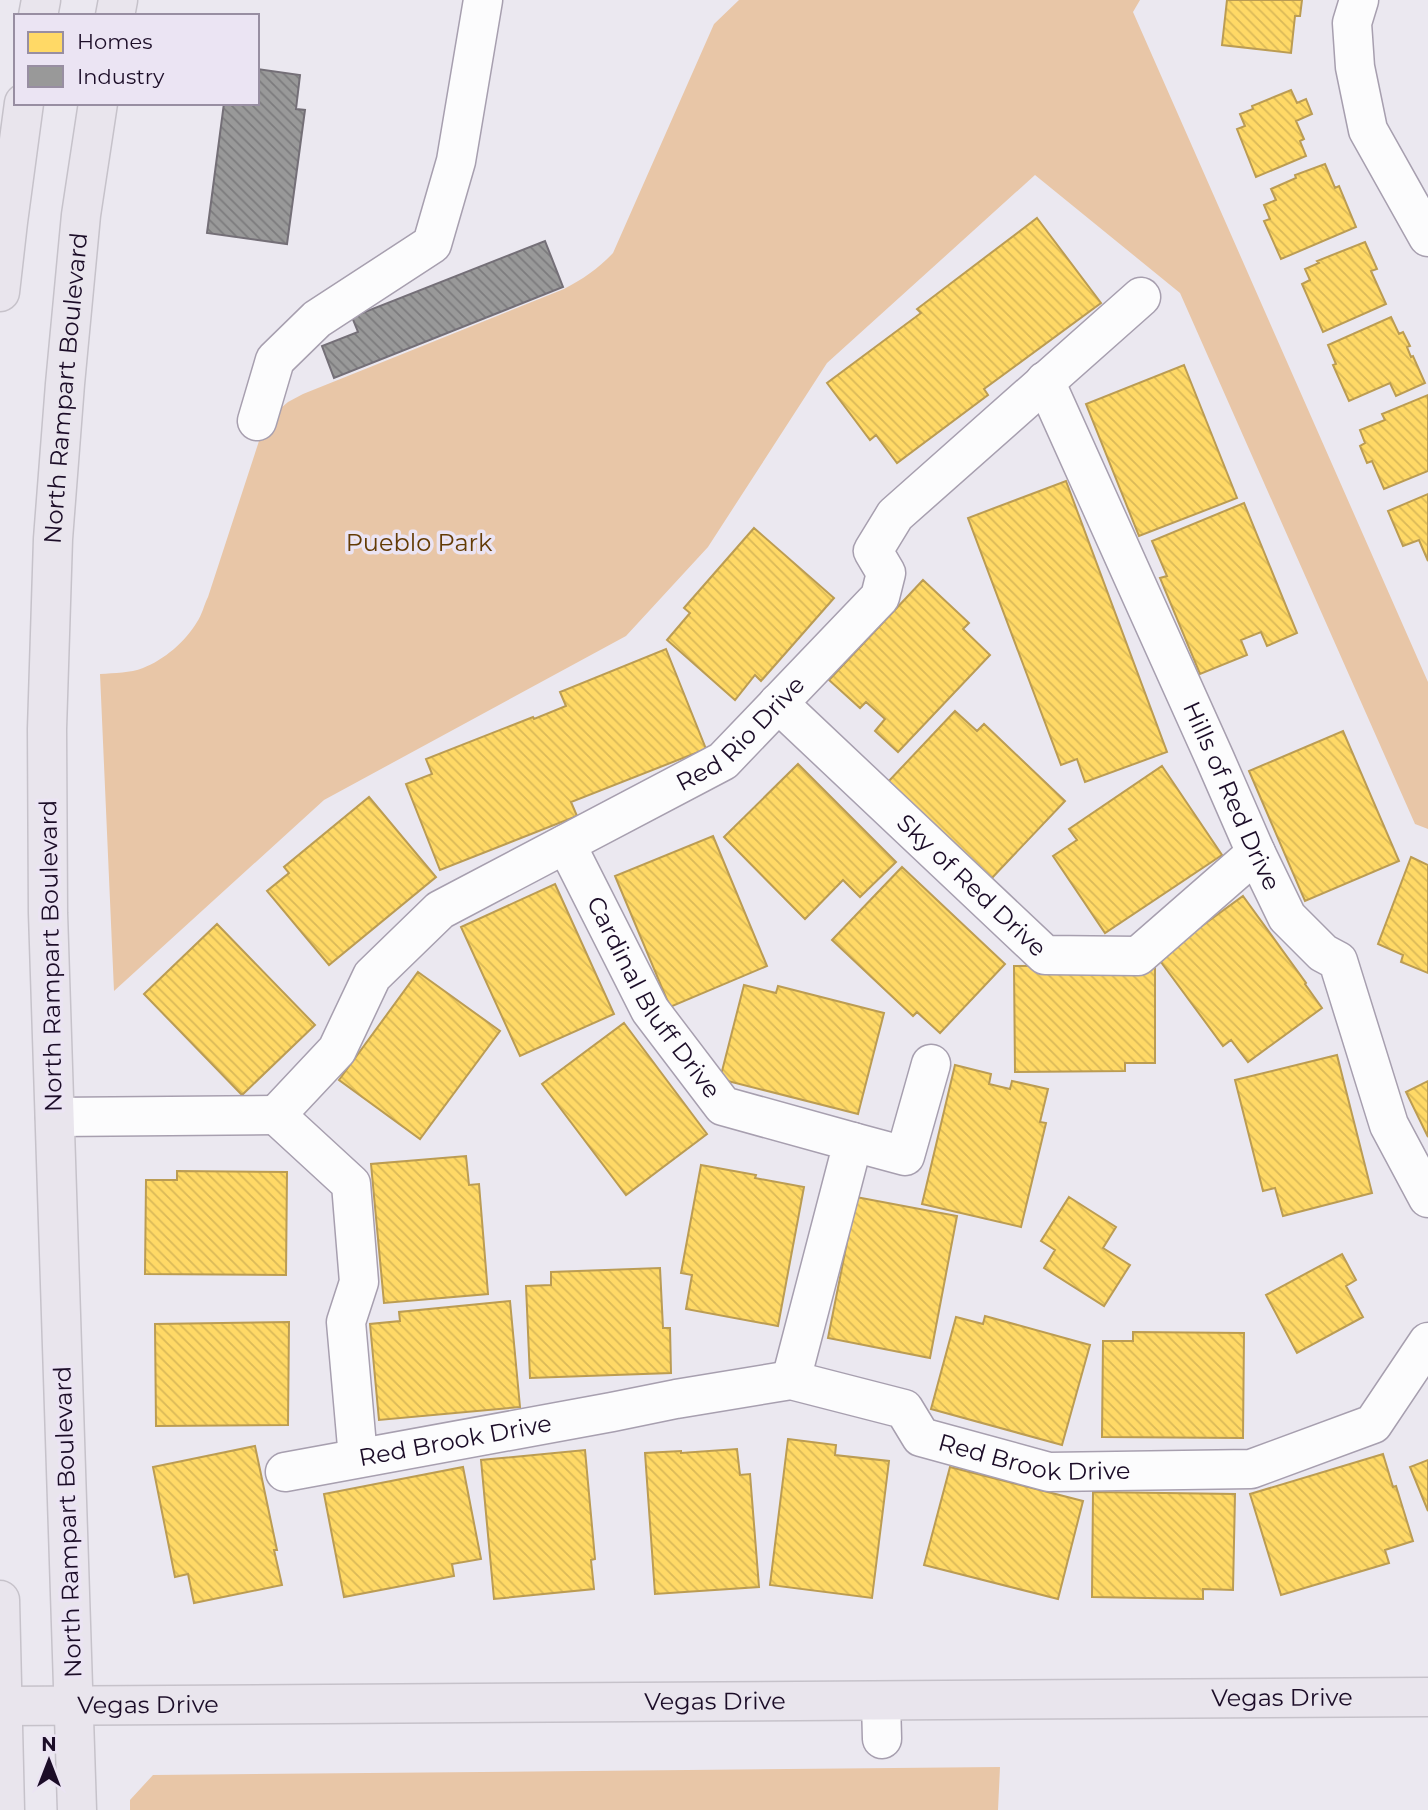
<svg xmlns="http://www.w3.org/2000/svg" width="1428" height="1810" viewBox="0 0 1428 1810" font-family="Montserrat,sans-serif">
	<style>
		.park { fill: #e8c6a7 }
		.homes { fill: url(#homes-back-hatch); stroke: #bb9c53; stroke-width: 2 }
		.industry { fill: url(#industry-back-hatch); stroke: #746f77; stroke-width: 2 }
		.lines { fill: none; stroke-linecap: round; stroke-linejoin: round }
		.minor-casing { stroke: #a79faf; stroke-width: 41 }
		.major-casing { stroke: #c6c2ca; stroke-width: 41 }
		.minor { stroke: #fcfcfd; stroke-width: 38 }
		.major { stroke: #e9e5ed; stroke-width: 38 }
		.labels { text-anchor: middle; stroke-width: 7; stroke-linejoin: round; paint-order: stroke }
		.street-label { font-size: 24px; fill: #1c0d28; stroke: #ebe4f3 }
		.park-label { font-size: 24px; fill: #633b05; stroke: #ebe4f3 }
	</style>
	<defs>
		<pattern id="homes-back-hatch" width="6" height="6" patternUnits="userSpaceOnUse" patternTransform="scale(1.75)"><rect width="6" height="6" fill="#ffd966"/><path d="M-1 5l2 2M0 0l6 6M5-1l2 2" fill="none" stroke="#dab958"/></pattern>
		<pattern id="industry-back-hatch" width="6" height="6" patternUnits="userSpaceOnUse" patternTransform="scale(1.75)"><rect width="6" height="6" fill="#999"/><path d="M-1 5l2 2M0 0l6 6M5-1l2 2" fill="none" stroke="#7c7b7d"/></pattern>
	</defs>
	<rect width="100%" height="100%" fill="#ebe8f0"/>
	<path class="park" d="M739,0H1140L1133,12L1428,682V829L1415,824L1180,293L1035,175L827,363L708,547L626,636L324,800L114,991L100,674C115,673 130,673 143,668C164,660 186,641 197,622C202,615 204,605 208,597L259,441L275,413L288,402L303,394L564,289C583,279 598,269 613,253L714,24Z
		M1000,1767L998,1810H130V1800L153,1775Z"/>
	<path class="homes" d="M1227,0H1302L1300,16H1295L1291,53L1222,45Z
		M1291,90L1297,103L1306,99L1312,114L1296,121L1304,139L1300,141L1306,156L1256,177L1237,129L1245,126L1240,114L1253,109L1252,106Z
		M1325,164L1335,188L1339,186L1356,227L1281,259L1264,221L1270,219L1264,205L1276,200L1271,189L1296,178L1295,175Z
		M1037,218L1101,303L984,389L988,395L897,463L876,435L870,440L827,383L921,313L917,309Z
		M1365,242L1377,269L1371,271L1386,304L1323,332L1302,284L1310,280L1305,269L1319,263L1317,261Z
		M1391,317L1399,334L1403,332L1410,346L1407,347L1411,357L1413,356L1425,383L1396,396L1390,383L1349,401L1333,365L1336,364L1328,345Z
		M1184,365L1237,498L1139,536L1086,404Z
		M1428,395V471L1384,489L1372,461L1367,463L1360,446L1365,443L1360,430L1385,420L1382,414Z
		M1066,481L1167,752L1085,782L1077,759L1061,765L968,518Z
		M1428,494V561L1419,540L1403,546L1388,511Z
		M1244,503L1297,633L1267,646L1261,632L1241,640L1247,655L1200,674L1160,578L1167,576L1152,541Z
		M754,528L834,598L761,681L755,675L735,700L667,640L690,613L684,608Z
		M923,580L969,623L963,629L990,655L898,752L875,731L885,719L866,702L860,708L829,680Z
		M666,649L706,749L571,802L577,816L440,870L406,784L432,774L426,759L533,717L534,719L566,706L560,692Z
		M955,711L977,731L984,724L1065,801L990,880L887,783Z
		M1343,731L1399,861L1305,901L1249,771Z
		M798,764L896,862L860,897L843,880L805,919L724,837Z
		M1162,766L1222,855L1105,933L1053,856L1077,840L1069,829Z
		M369,797L436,877L329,965L267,891L289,873L284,867Z
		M713,836L767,966L670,1007L615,876Z
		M1411,857L1428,865V973L1401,962L1403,955L1378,944Z
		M902,867L1005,964L940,1033L917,1012L913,1016L832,940Z
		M555,884L614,1014L520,1056L461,927Z
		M1243,896L1306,983L1305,984L1322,1008L1248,1062L1231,1040L1223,1046L1158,958Z
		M217,924L315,1025L242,1095L144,994Z
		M1155,965V1063H1125V1071L1015,1072L1014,966Z
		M418,972L500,1031L420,1139L339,1080Z
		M744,985L776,993L778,986L884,1013L858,1114L720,1079Z
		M624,1023L707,1134L626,1195L542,1084Z
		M1337,1055L1372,1193L1283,1216L1275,1188L1263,1191L1235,1080Z
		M955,1065L991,1074L989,1084L1010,1089L1012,1081L1048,1089L1040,1122L1046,1123L1021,1227L922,1204Z
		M1428,1081V1137L1406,1092Z
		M466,1156L469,1185L479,1184L488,1294L384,1303L371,1164Z
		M701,1165L756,1175L755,1178L804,1187L778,1326L686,1309L692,1275L681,1273Z
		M177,1171L287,1172L286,1275L145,1274L146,1180H177Z
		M856,1197L957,1216L930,1358L828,1338Z
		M1069,1197L1116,1227L1103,1248L1130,1265L1104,1306L1044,1268L1055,1250L1041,1241Z
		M1342,1254L1356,1280L1346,1286L1363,1317L1297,1353L1266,1295Z
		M660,1268L663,1328H670L671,1373L530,1378L526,1286L551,1285V1272Z
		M510,1301L520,1407L379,1420L370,1324L400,1321L399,1312Z
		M985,1316L1090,1345L1062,1445L931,1409L956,1317L983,1324Z
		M289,1322L288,1425L156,1426L155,1324Z
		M1133,1332L1244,1333L1243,1438L1102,1437L1103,1341H1133Z
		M788,1439L836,1445L835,1455L889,1461L872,1598L770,1585Z
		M255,1446L277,1550H274L282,1585L194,1603L188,1574L175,1577L153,1467Z
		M737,1449L740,1475L750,1474L759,1587L655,1594L645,1453L681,1451V1453Z
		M585,1450L595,1559L591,1560L594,1589L494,1599L481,1460Z
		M1383,1454L1393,1487L1396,1486L1413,1541L1385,1550L1389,1563L1281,1595L1250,1494Z
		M1428,1460V1511L1410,1467Z
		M463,1467L481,1559L452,1564L454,1576L344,1597L324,1494Z
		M950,1467L1083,1501L1058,1599L924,1565Z
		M1093,1492L1235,1494L1233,1590L1203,1589V1599L1092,1597Z"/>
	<path class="industry" d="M257,69L300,75L296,109L305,110L287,244L207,233L224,103H257Z
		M545,241L563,287L334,378L322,346L358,332L352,317Z"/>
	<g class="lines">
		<defs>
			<g id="minor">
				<path d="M1359,0L1352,23L1355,67L1368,130L1428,237"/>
				<path id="s1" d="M1045,381L1215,759L1256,853L1287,917L1323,953L1338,961L1389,1125L1428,1198"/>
				<path d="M257,421L275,360L317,319L432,244L456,161L483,0"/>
				<path id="s2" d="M778,703L1045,955L1138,956L1256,853"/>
				<path id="s3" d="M566,844L650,1010L723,1106L853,1142L791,1380"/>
				<path id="s4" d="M276,1115L337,1050L372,976L440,910L723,761L880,597L886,573L873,551L895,515L1141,297"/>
				<path d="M276,1115L351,1184L359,1282L346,1322L358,1458"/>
				<path d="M55,1117L276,1115"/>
				<path d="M853,1142L905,1156L931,1064"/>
				<path id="s5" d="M285,1472L612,1412L676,1399L791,1380L904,1409L921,1437L1049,1472L1251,1469L1373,1424L1428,1342"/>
				<path d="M881,1701L882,1739"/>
			</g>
			<g id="major">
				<path d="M38,16L41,0"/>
				<path d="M115,16L118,0"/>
				<path d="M0,292L8,222L24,103"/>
				<path d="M0,1600L5,1810"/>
				<path id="s6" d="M3,1706L1428,1697"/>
				<path id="s7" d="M77,1810L48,913L47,729L53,539L65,384L81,215L98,103"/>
			</g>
		</defs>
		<use href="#minor" class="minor-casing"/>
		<use href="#major" class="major-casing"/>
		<use href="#minor" class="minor"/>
		<use href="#major" class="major"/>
	</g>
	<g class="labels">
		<g class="street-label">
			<text dy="8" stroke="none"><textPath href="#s7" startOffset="1423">North Rampart Boulevard</textPath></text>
			<text dy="8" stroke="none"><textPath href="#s4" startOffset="616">Red Rio Drive</textPath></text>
			<text dy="8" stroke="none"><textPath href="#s1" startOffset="455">Hills of Red Drive</textPath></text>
			<text dy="8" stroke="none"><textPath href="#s2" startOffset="266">Sky of Red Drive</textPath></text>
			<text transform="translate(51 956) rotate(-91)" y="8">North Rampart Boulevard</text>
			<text dy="8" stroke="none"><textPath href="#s3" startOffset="177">Cardinal Bluff Drive</textPath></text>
			<text dy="8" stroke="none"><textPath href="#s5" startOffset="173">Red Brook Drive</textPath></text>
			<text dy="8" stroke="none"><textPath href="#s5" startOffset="780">Red Brook Drive</textPath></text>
			<text transform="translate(68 1522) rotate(-92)" y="8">North Rampart Boulevard</text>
			<text dy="8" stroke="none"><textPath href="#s6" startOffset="1279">Vegas Drive</textPath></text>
			<text dy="8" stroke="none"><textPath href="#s6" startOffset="712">Vegas Drive</textPath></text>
			<text dy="8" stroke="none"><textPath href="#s6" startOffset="145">Vegas Drive</textPath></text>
		</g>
		<g class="park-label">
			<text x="419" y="551">Pueblo Park</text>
		</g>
	</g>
	<rect x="14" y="14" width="245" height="91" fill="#ebe4f3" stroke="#988ea2" stroke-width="2"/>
	<rect x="28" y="32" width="35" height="21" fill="#ffd966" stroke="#988ea2" stroke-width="2"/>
	<text x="77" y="49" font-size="21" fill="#1c0d28">Homes</text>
	<rect x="28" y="66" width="35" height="21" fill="#999999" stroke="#988ea2" stroke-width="2"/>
	<text x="77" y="84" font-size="21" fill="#1c0d28">Industry</text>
	<g transform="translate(49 1761)" stroke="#ebe4f3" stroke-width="5" paint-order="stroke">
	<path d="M0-5L12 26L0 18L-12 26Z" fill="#1c0d28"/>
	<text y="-10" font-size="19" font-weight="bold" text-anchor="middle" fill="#1c0d28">N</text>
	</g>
</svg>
